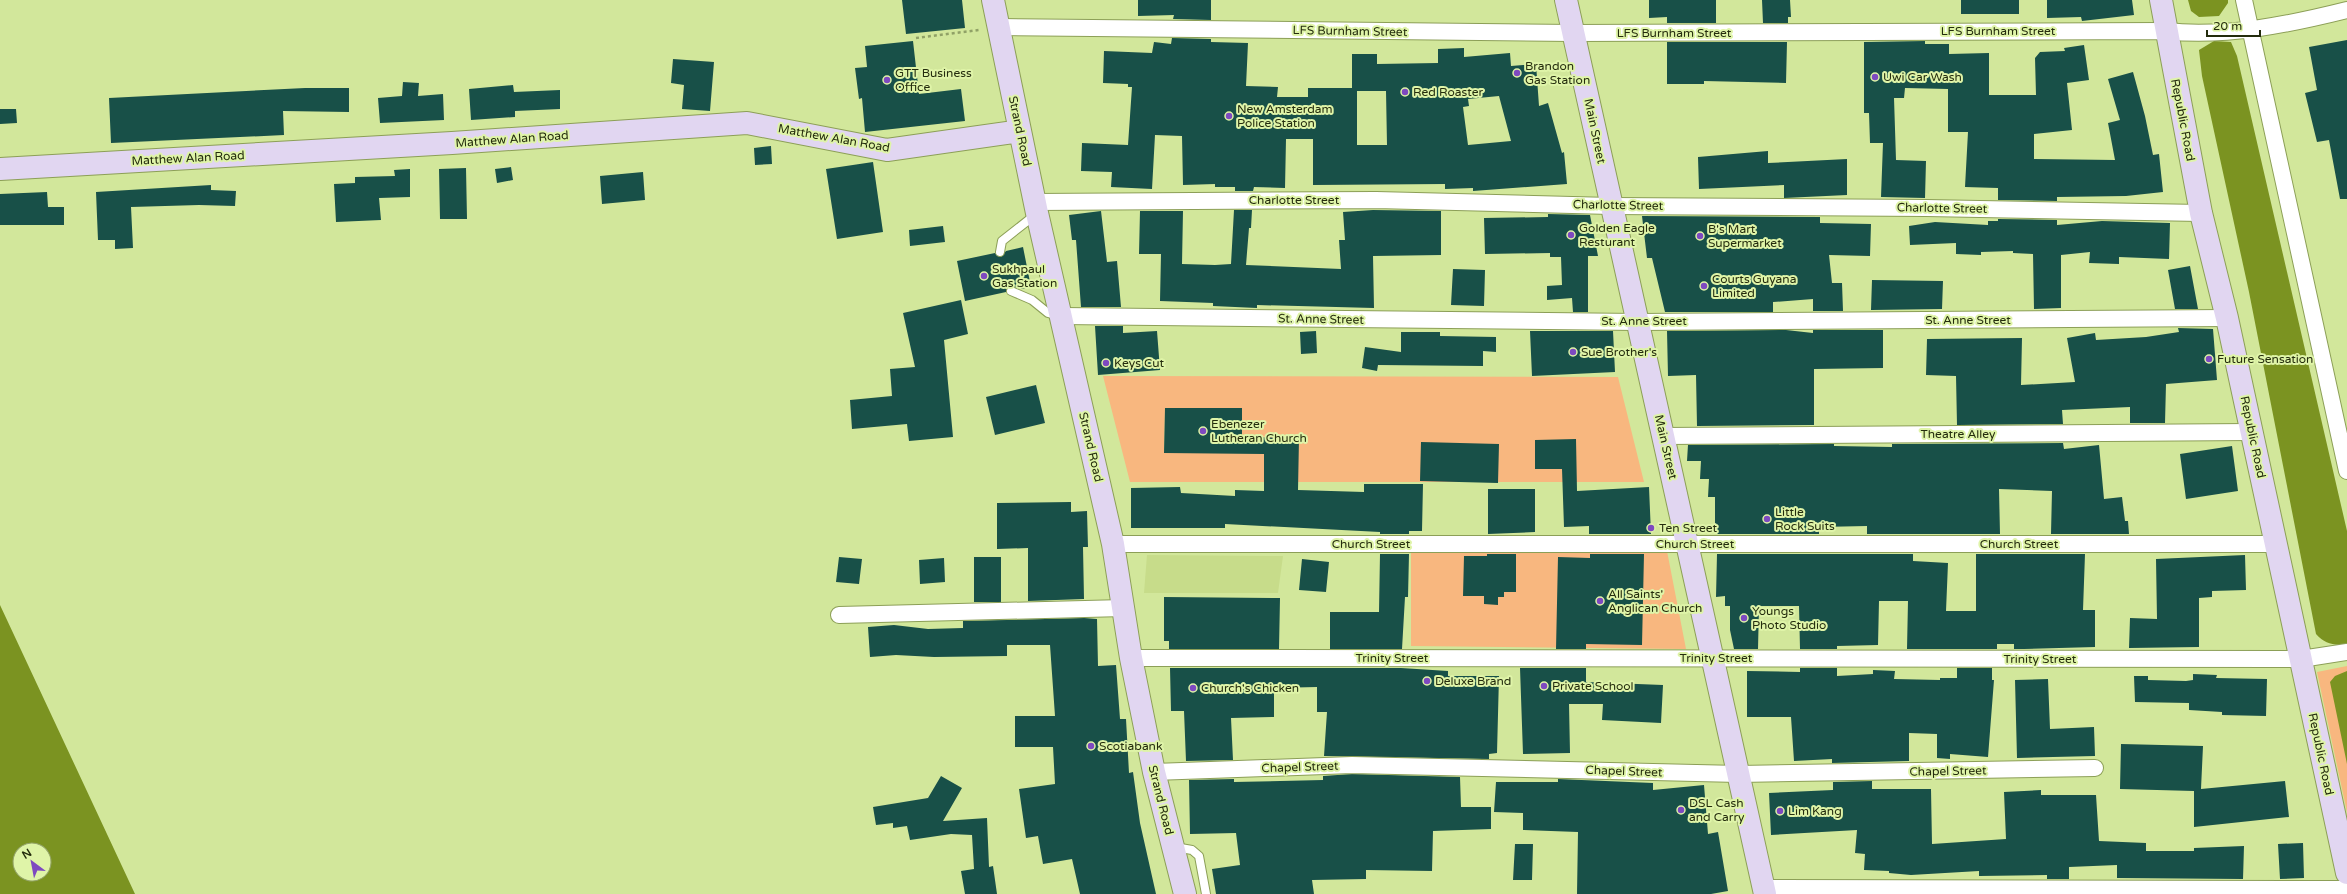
<svg xmlns="http://www.w3.org/2000/svg" width="2347" height="894" viewBox="0 0 2347 894" font-family="'Varela Round',sans-serif">
	<style>
		.built { fill: #c7dc8a }
		.green { fill: #f8b77f; fill-rule: evenodd }
		.water { fill: #7b9321; fill-rule: evenodd }
		.building { fill: #185048; fill-rule: evenodd }
		.lines { fill: none; stroke-linecap: round; stroke-linejoin: round }
		.lane-casing { stroke: #8c9f57; stroke-width: 10 }
		.street-casing { stroke: #8c9f57; stroke-width: 18 }
		.secondary-casing { stroke: #8c9f57; stroke-width: 24 }
		.path { stroke: #90a166; stroke-width: 2.5; stroke-dasharray: 3 3; stroke-linecap: butt }
		.lane { stroke: #fff; stroke-width: 8 }
		.street { stroke: #fff; stroke-width: 16 }
		.secondary { stroke: #e1d6f1; stroke-width: 22 }
		.poi-dot { fill: #7e49c0; stroke: #dff4a8; stroke-width: 1.5 }
		.labels { text-anchor: middle; stroke-width: 4; stroke-linejoin: round; paint-order: stroke }
		.street-label { font-size: 12px; fill: #242c0d; stroke: #dff4a8 }
		.poi-label { font-size: 12px; fill: #242c0d; stroke: #dff4a8; text-anchor: start }
	</style>
	<rect width="100%" height="100%" fill="#d2e79b"/>
	<path class="built" d="M1147,555L1283,556L1278,593H1144Z"/>
	<path class="green" d="M1103,376L1618,377L1644,482H1130ZM1165,408L1242,453H1164Z
		M1667,551L1686,649L1411,646V553Z
		M2347,666V812L2317,672Z"/>
	<path class="water" d="M2188,0H2228V3L2219,16L2199,17L2191,11Z
		M2214,41L2231,42L2237,56L2347,531V644C2334,646 2325,644 2316,634L2249,292L2202,76L2199,50Z
		M0,605L135,894H0ZM20,850H44V874H20Z
		M2347,671V764L2330,682L2335,676Z"/>
	<path class="building" d="M902,0H962L965,28L906,34Z
		M1138,0H1211V20L1173,19L1174,15L1138,16Z
		M1649,0H1716V23H1667V17L1649,18Z
		M1762,0H1790L1791,17H1788V23H1763Z
		M1961,0H2019V14H1961Z
		M2047,0H2132L2134,15L2082,21L2081,17L2047,18Z
		M1172,38L1211,39V42L1248,43L1246,86L1278,87L1277,97H1308V88H1352V54H1377V64L1438,63V49L1464,48V57L1510,53L1511,66L1536,64L1539,106L1548,103L1562,153L1564,152L1567,184L1473,191V188L1445,189V184L1313,185V139H1286L1285,188L1254,187L1253,191H1235V187H1215V184L1183,185L1182,136L1155,135L1152,189L1111,187L1112,172L1081,171L1082,143L1128,145L1132,87H1128V84L1103,83L1104,51L1152,53L1154,42L1171,44ZM1357,91H1386L1387,145H1357ZM1499,96L1511,141L1468,145L1463,107L1469,106L1468,99Z
		M2347,40V199H2340L2329,140L2317,142L2305,93L2317,90L2309,47Z
		M913,41L919,94L961,89L965,121L865,132L862,98L859,99L855,68L867,67L865,46Z
		M1925,41V44H1949V54L1989,53V95H2036L2035,58L2040,52L2065,51L2064,48L2084,45L2089,80L2067,83L2072,130L2034,134V159L2115,160L2108,123L2120,120L2108,79L2133,72L2145,116L2153,155L2159,154L2163,192L2126,196L2057,197V201L1998,200V188L1965,187L1968,132H1948V89L1905,88L1904,98H1894L1896,160L1926,161L1925,198L1881,197L1883,143H1870L1869,113H1864V42Z
		M1667,42H1787L1786,83L1704,81V84H1667Z
		M673,59L714,62L710,111L682,109L684,85L671,83Z
		M403,82L419,83L418,96L443,94L444,120L380,123L378,98L402,96Z
		M513,85L514,92L560,90V109L515,111V117L471,120L469,89Z
		M305,88H349V112L283,111L284,135L111,143L109,98Z
		M0,109H16L17,123L0,124Z
		M771,146L772,164L755,165L754,148Z
		M1768,151V163L1847,159V195L1784,198V185L1699,189L1698,157Z
		M873,162L883,232L837,239L826,169Z
		M511,167L513,180L497,183L495,169Z
		M466,168L467,219H440L439,169Z
		M410,169V197L379,198L381,220L336,222L334,184L355,183V177L395,176L394,170Z
		M643,172L645,200L602,204L600,176Z
		M211,185V190L236,191L235,206L199,205L131,207L133,248L115,249V240H98L96,192Z
		M47,192L48,207H64V225H0V194Z
		M1234,210H1252L1251,228H1249L1246,265L1341,269L1339,240H1345L1343,212L1373,210L1441,211V255L1373,256L1374,308L1257,305V308L1213,306V303L1160,301L1161,254H1139L1140,211H1183L1182,264L1215,265L1231,264Z
		M1101,211L1107,262L1117,261L1121,307H1081L1076,240H1072L1069,215Z
		M1548,214L1590,215L1598,256H1588V312H1573L1572,298L1547,300V286L1562,285L1561,257H1550V253L1485,254L1484,218L1548,217Z
		M1642,216L1820,217V223L1871,224L1870,256L1829,255L1832,283H1842L1843,311H1813V299L1773,302V312H1665L1652,258H1647Z
		M1998,219L2057,220V225L2102,221L2170,223L2169,259L2119,257V264L2089,263L2090,252L2061,255V308L2034,309L2033,254L2013,253V251L1981,252V255L1956,254V243L1910,245L1909,226L1935,222L1988,225V221H1998Z
		M943,226L945,242L910,246L909,230Z
		M1023,247L1031,287L1021,289L1010,286L1006,292L965,301L957,261L995,253L997,256L1001,257L1006,251Z
		M2190,266L2198,309H2175L2168,270Z
		M1453,269L1485,270L1484,306L1451,305Z
		M1872,280L1943,281L1942,309L1871,310Z
		M961,300L968,334L944,340L953,437L909,441L907,424L852,429L850,400L892,396L890,369L915,367L903,313Z
		M1095,326H1123V333L1157,331L1160,370L1098,375Z
		M2178,328L2213,329L2217,380L2166,384L2165,423H2130V407L2062,410L2063,424L1957,425L1956,376L1926,375L1927,339L2022,338L2021,385L2075,382L2067,338L2095,333L2096,340L2146,337L2179,332Z
		M1786,330L1813,333V330H1883V368L1814,369V425L1697,426L1696,375L1668,376L1667,331Z
		M1316,331L1317,353L1301,354L1300,332Z
		M1530,331H1613L1615,372L1532,376Z
		M1401,332H1440V336L1496,337V352L1483,351V366L1378,365L1377,371L1362,368L1365,347L1401,352Z
		M1036,385L1045,423L995,435L986,397Z
		M1165,408H1242V437L1299,438L1298,490L1364,492V484H1423L1422,531H1409V534H1380V532L1225,524V528H1131V488L1180,487L1181,493L1235,496V490L1264,491V454L1164,453Z
		M1576,439L1577,491L1649,487L1651,534H1589V526L1564,527L1562,469H1535V440Z
		M1421,442L1499,444L1498,483L1420,481Z
		M2063,443L2064,449L2099,445L2104,499L2122,497L2125,521H2128L2129,534H2051L2052,491L1999,489L2000,534H1867V526L1819,527V534H1715V497H1708L1709,479H1700L1701,461H1687L1688,445L1834,444V446L1892,447V444Z
		M2232,446L2238,491L2186,499L2180,454Z
		M1488,489H1535V532L1488,534Z
		M1071,502V512L1087,511L1088,547H1083L1084,599L1028,601V548L997,549V503Z
		M1380,554H1409L1408,597H1405L1402,649H1330V612H1379Z
		M1487,554H1516V592H1504V597H1498V605L1484,604V596H1463L1464,556H1487Z
		M1590,554H1644L1642,645L1586,644V649H1556L1558,557L1590,558Z
		M1717,554H1913V561L1948,563L1946,611H1976V554H2085L2083,610H2095V647L2024,649H2014V644H1997V649H1907L1908,601H1879L1878,645L1837,646V649H1800L1799,606H1759L1758,649H1734L1730,630V606H1725V596L1716,597Z
		M2245,555L2246,590L2212,591V597L2199,598V647L2129,648L2130,618L2157,619L2156,559Z
		M839,557L862,559L859,584L836,582Z
		M974,557H1001V602H974Z
		M944,558L945,582L920,584L919,560Z
		M1302,559L1329,562L1326,592L1299,590Z
		M1164,597L1280,598L1279,649H1169V641H1164Z
		M1084,618L1097,619L1098,666L1116,665L1120,719H1126L1129,773L1133,772L1140,823L1156,894H1080L1072,859L1043,864L1038,836L1026,838L1019,789L1055,784L1053,747H1015V716H1055L1050,645H1007V656L934,657L896,655L870,657L868,627L894,625L928,629L963,628V621Z
		M1170,668H1401L1448,671V676H1499L1497,753L1489,754V759L1324,756L1327,712H1317V687L1274,688V717L1231,718L1233,760L1186,761L1184,711H1171Z
		M1520,668H1586V682L1663,685L1661,723L1602,720L1603,704H1569L1570,753L1523,754Z
		M1800,668H1837V676L1873,674V670L1895,671L1894,679L1940,680V678H1957V668H1992V680H1994L1988,757L1950,754V759L1937,758V734L1909,733V761L1832,763V759L1794,761L1791,717H1747V671L1800,672Z
		M2193,674L2217,675L2216,678L2267,679L2266,716L2222,715V712L2189,710V703L2135,702L2134,676H2148V680L2186,681L2193,680Z
		M2048,679L2050,729L2094,727L2095,756L2017,758L2015,680Z
		M2121,744L2203,746L2201,789L2285,781L2289,817L2194,827V791L2120,789Z
		M1352,774L1460,777L1461,807H1491V829L1433,831L1432,871L1366,870V879L1312,880L1314,894H1216L1212,869L1240,865L1236,833L1190,834L1189,780L1234,779V782L1323,780V776Z
		M941,776L962,788L943,821L987,818L989,867L993,866L997,894H965L961,871L974,869L972,835L951,834L910,840L907,826L893,828V823L876,825L873,807L928,798Z
		M1558,779L1653,783V790L1704,785L1708,834L1718,832L1728,891L1711,894H1577L1578,832L1523,830V813L1494,812L1496,782H1558Z
		M1872,781V789H1931L1932,844L2006,839L2004,792L2041,790V795H2096L2099,841L2146,843V851H2194V848L2244,846L2243,879L2117,878V865L2069,867V879H2047V875L1979,876V871L1911,875L1889,873V871L1864,870L1865,854L1855,853L1857,830L1771,835L1769,793L1833,790V782Z
		M2303,843L2304,878L2280,879L2278,844Z
		M1515,844H1533L1532,880H1513Z"/>
	<g class="lines">
		<defs>
			<path id="lane" d="M1000,252L1002,241L1035,215
				M1011,291L1032,300L1048,313L1059,316
				M1175,847L1192,850L1199,856L1206,894"/>
			<path id="street" d="M2244,0L2347,471
				M1000,27L1574,33L2166,31C2224,38 2291,24 2347,10
				M1035,202L1376,200L1611,206L1926,208L2201,213
				M1062,316L1638,322L2227,318
				M1664,436L2252,432
				M1113,544H2276
				M839,615L1124,608
				M1131,658L2301,659L2347,652
				M1154,772L1352,765L1739,774L2095,768
				M1764,888L2347,889"/>
			<path id="secondary" d="M993,0L1037,213L1113,544L1131,658L1154,772L1185,894
				M1566,0L1765,894
				M2161,0L2201,213L2227,318L2347,873
				M0,169L452,143L747,123L887,150L1020,131"/>
		</defs>
		<use href="#lane" class="lane-casing"/>
		<use href="#street" class="street-casing"/>
		<use href="#secondary" class="secondary-casing"/>
		<path class="path" d="M916,38L979,30"/>
		<use href="#lane" class="lane"/>
		<use href="#street" class="street"/>
		<use href="#secondary" class="secondary"/>
	</g>
	<g class="poi-dot">
		<circle cx="1517" cy="73" r="4"/>
		<circle cx="1875" cy="77" r="4"/>
		<circle cx="887" cy="80" r="4"/>
		<circle cx="1405" cy="92" r="4"/>
		<circle cx="1229" cy="116" r="4"/>
		<circle cx="1571" cy="235" r="4"/>
		<circle cx="1700" cy="236" r="4"/>
		<circle cx="984" cy="276" r="4"/>
		<circle cx="1704" cy="286" r="4"/>
		<circle cx="1573" cy="352" r="4"/>
		<circle cx="2209" cy="359" r="4"/>
		<circle cx="1106" cy="363" r="4"/>
		<circle cx="1203" cy="431" r="4"/>
		<circle cx="1767" cy="519" r="4"/>
		<circle cx="1651" cy="528" r="4"/>
		<circle cx="1600" cy="601" r="4"/>
		<circle cx="1744" cy="618" r="4"/>
		<circle cx="1427" cy="681" r="4"/>
		<circle cx="1544" cy="686" r="4"/>
		<circle cx="1193" cy="688" r="4"/>
		<circle cx="1091" cy="746" r="4"/>
		<circle cx="1681" cy="810" r="4"/>
		<circle cx="1780" cy="811" r="4"/>
	</g>
	<g class="labels">
		<g class="street-label">
			<text transform="translate(1350 31) rotate(1)" y="4">LFS Burnham Street</text>
			<text x="1998" y="35">LFS Burnham Street</text>
			<text x="1674" y="37">LFS Burnham Street</text>
			<text transform="translate(2183 120) rotate(79)" y="4">Republic Road</text>
			<text transform="translate(1020 131) rotate(78)" y="4">Strand Road</text>
			<text transform="translate(1595 131) rotate(78)" y="4">Main Street</text>
			<text transform="translate(834 138) rotate(10)" y="4">Matthew Alan Road</text>
			<text transform="translate(512 139) rotate(-4)" y="4">Matthew Alan Road</text>
			<text transform="translate(188 158) rotate(-3)" y="4">Matthew Alan Road</text>
			<text x="1294" y="204">Charlotte Street</text>
			<text transform="translate(1618 205) rotate(1)" y="4">Charlotte Street</text>
			<text transform="translate(1942 208) rotate(1)" y="4">Charlotte Street</text>
			<text transform="translate(1321 319) rotate(1)" y="4">St. Anne Street</text>
			<text x="1968" y="324">St. Anne Street</text>
			<text x="1644" y="325">St. Anne Street</text>
			<text x="1958" y="438">Theatre Alley</text>
			<text transform="translate(2253 437) rotate(78)" y="4">Republic Road</text>
			<text transform="translate(1091 447) rotate(77)" y="4">Strand Road</text>
			<text transform="translate(1666 447) rotate(77)" y="4">Main Street</text>
			<text x="1371" y="548">Church Street</text>
			<text x="1695" y="548">Church Street</text>
			<text x="2019" y="548">Church Street</text>
			<text x="1392" y="662">Trinity Street</text>
			<text x="1716" y="662">Trinity Street</text>
			<text x="2040" y="663">Trinity Street</text>
			<text transform="translate(2321 754) rotate(78)" y="4">Republic Road</text>
			<text transform="translate(1300 767) rotate(-2)" y="4">Chapel Street</text>
			<text transform="translate(1624 771) rotate(2)" y="4">Chapel Street</text>
			<text transform="translate(1948 771) rotate(-1)" y="4">Chapel Street</text>
			<text transform="translate(1161 800) rotate(76)" y="4">Strand Road</text>
		</g>
		<g class="poi-label">
			<text x="1525" y="70">Brandon<tspan x="1525" dy="14">Gas Station</tspan></text>
			<text x="895" y="77">GTT Business<tspan x="895" dy="14">Office</tspan></text>
			<text x="1883" y="81">Uwi Car Wash</text>
			<text x="1413" y="96">Red Roaster</text>
			<text x="1237" y="113">New Amsterdam<tspan x="1237" dy="14">Police Station</tspan></text>
			<text x="1579" y="232">Golden Eagle<tspan x="1579" dy="14">Resturant</tspan></text>
			<text x="1708" y="233">B's Mart<tspan x="1708" dy="14">Supermarket</tspan></text>
			<text x="992" y="273">Sukhpaul<tspan x="992" dy="14">Gas Station</tspan></text>
			<text x="1712" y="283">Courts Guyana<tspan x="1712" dy="14">Limited</tspan></text>
			<text x="1581" y="356">Sue Brother's</text>
			<text x="2217" y="363">Future Sensation</text>
			<text x="1114" y="367">Keys Cut</text>
			<text x="1211" y="428">Ebenezer<tspan x="1211" dy="14">Lutheran Church</tspan></text>
			<text x="1775" y="516">Little<tspan x="1775" dy="14">Rock Suits</tspan></text>
			<text x="1659" y="532">Ten Street</text>
			<text x="1608" y="598">All Saints'<tspan x="1608" dy="14">Anglican Church</tspan></text>
			<text x="1752" y="615">Youngs<tspan x="1752" dy="14">Photo Studio</tspan></text>
			<text x="1435" y="685">Deluxe Brand</text>
			<text x="1552" y="690">Private School</text>
			<text x="1201" y="692">Church's Chicken</text>
			<text x="1099" y="750">Scotiabank</text>
			<text x="1689" y="807">DSL Cash<tspan x="1689" dy="14">and Carry</tspan></text>
			<text x="1788" y="815">Lim Kang</text>
		</g>
	</g>
	<g transform="translate(32 862) rotate(328)"><circle r="19" fill="#dff4a8" stroke="#94a46a"/>
	<path d="M0-3L7 15L0 10L-7 15Z" fill="#7e49c0"/>
	<text y="-6" font-size="11" font-weight="bold" text-anchor="middle" fill="#242c0d">N</text>
	</g>
	<path d="M2207 30v6h53v-6" fill="none" stroke="#242c0d" stroke-width="2"/>
	<text x="2213" y="30" font-size="12" fill="#242c0d" stroke="#dff4a8" stroke-width="3" paint-order="stroke">20 m</text>
</svg>
